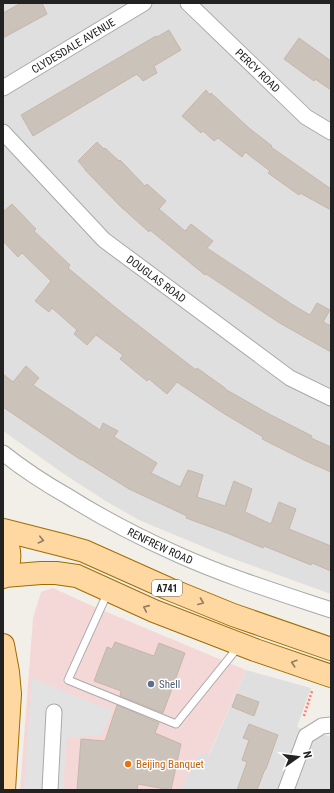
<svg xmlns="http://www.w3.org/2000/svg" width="334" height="793" viewBox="0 0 334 793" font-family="'Roboto Condensed',sans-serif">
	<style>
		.residential { fill: #e0dfdf }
		.commercial { fill: #f4d8d7 }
		.parking { fill: #e2e2e2 }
		.building { fill: #cbc2ba; stroke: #c6b6a9 }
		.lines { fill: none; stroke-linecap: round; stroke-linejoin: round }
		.service-casing { stroke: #a9a9a9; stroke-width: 9 }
		.minor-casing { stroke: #a9a9a9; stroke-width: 17 }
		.primary-casing { stroke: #9f6d00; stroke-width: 24 }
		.path { stroke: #ff7d6c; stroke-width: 2.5; stroke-dasharray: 2 2; stroke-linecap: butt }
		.service { stroke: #fff; stroke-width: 7 }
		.minor { stroke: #fff; stroke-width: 15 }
		.primary { stroke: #ffd7a0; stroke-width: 22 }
		.oneway { stroke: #907c61 }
		.service-dot { fill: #5c6f8a; stroke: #fff; stroke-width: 1.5 }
		.food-dot { fill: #e8710a; stroke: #fff; stroke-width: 1.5 }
		.labels { text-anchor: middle; stroke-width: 3; stroke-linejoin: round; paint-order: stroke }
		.shield { fill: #fff; stroke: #646464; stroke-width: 1 }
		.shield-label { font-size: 10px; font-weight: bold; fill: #222 }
		.street-label { font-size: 11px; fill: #222; stroke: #fff }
		.service-label { font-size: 11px; fill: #4e5e75; stroke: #fff; text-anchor: start }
		.food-label { font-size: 11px; fill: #c56008; stroke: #fff; text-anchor: start }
	</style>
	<rect width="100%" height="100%" fill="#f2efe8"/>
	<path class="residential" d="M3,3H331V594L223,555L139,520L104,500L67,476L3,431Z
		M246,670L311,688L297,727L331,737V790H180L199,753L209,755Z"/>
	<path class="commercial" d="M53,588L90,605L246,670L208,756L199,753L180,790H20L33,618L41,592Z"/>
	<path class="parking" d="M32,678L113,711L101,735L67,738L63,790H24Z"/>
	<path class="building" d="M21,3H42L47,14L3,38V13Z
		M169,30L181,50L154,66L157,73L143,81L139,76H138L137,74L33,136L21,115L156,36L157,37Z
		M299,38L331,61V90L315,79L314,81L284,59Z
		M206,90L210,95L211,93L249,128L272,146L271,147L331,189V210L300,193L299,195L268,173L270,171L245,152L242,157L218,138L214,141L203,131L201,133L182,116Z
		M97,142L104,149L105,148L119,161L120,160L145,186L147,184L166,201L159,209L185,231L191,224L213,241L207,248L293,305L310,315L317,303L330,310L323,322L331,326V352L278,322L206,274L205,275L150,230L149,232L120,206L85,170V169L78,161Z
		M12,204L36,229L34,231L70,265L68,268L116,308L196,370L197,368L225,388V389L269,414L312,436L311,438L331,447V472L306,461L262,439L263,437L223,413L177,382L167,394L149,379L147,381L120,359L123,355L96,335L87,345L74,334L77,330L52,308L49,312L35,301L51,281L22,253L18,257L3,241V212Z
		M26,366L39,378L33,385L100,430L103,423L118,431L114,437L157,463L151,473L180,487L188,470L203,475L197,497L225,506L234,481L252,489L245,512L271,524L279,502L296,509L289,529L331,546V571L312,563L311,565L264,546L263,548L227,533L186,518L187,516L129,489L81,459V460L3,407V374L13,382Z
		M115,642L154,656L159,643L185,653L163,713L120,696L121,691L94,681L107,647L112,649Z
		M237,694L259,702L254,716L232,707Z
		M117,705L159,723L155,733L181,744L171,790L138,784L137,790H77L81,739L105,741Z
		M249,724L278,735L266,769H265L257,790H237L247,762L242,760L249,740L243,738Z"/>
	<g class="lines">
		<defs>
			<path id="service" d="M108,592L68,680L176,724L239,646"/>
			<g id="minor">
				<path id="s1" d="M188,3L306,117L331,132"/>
				<path id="s2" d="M3,88L144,3"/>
				<path id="s3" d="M3,132L104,240L290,378L331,398"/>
				<path id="s4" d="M3,453C23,469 46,484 69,497C104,519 141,538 179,555C228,577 280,593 331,610"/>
				<path d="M50,790L54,712"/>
				<path d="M286,790L306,736L322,726L331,725"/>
			</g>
			<path id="primary" d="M3,530L62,545L84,551L169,589L233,615L331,649
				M3,534C11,549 12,563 3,577
				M4,576L41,573H56L77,576L154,611L255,650L331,676
				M3,645L8,672L10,694L4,790"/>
		</defs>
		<use href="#service" class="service-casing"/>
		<use href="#minor" class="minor-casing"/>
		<use href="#primary" class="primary-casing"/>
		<path class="path" d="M304,716L312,691"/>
		<use href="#service" class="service"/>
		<use href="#minor" class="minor"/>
		<use href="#primary" class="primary"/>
	</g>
	<defs><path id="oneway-chevron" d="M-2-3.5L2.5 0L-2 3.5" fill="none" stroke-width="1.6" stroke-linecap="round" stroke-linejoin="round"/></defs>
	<g class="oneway">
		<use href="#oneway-chevron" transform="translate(41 540) rotate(13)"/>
		<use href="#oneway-chevron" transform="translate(201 602) rotate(22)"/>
		<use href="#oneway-chevron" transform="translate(146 608) rotate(-156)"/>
		<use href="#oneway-chevron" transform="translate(294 663) rotate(-162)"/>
	</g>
	<circle class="service-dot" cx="151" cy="684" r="4"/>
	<circle class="food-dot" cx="128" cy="764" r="4"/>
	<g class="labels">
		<rect class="shield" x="152" y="580" width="30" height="16" rx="3"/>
		<g class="shield-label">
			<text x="167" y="592">A741</text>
		</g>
		<g class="street-label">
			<text dy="4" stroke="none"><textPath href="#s2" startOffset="82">CLYDESDALE AVENUE</textPath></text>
			<text dy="4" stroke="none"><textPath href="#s1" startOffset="97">PERCY ROAD</textPath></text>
			<text dy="4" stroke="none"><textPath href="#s3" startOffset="213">DOUGLAS ROAD</textPath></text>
			<text dy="4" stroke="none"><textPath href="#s4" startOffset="183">RENFREW ROAD</textPath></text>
		</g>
		<g class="service-label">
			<text x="159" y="688">Shell</text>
		</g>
		<g class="food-label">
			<text x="136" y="768">Beijing Banquet</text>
		</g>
	</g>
	<rect width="334" height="793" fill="none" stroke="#222222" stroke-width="8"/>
	<g transform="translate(298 757) rotate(76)" stroke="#ffffff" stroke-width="3" paint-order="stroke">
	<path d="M0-3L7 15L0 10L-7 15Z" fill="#222222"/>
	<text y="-6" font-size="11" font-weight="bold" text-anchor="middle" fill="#222222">N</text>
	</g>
</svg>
